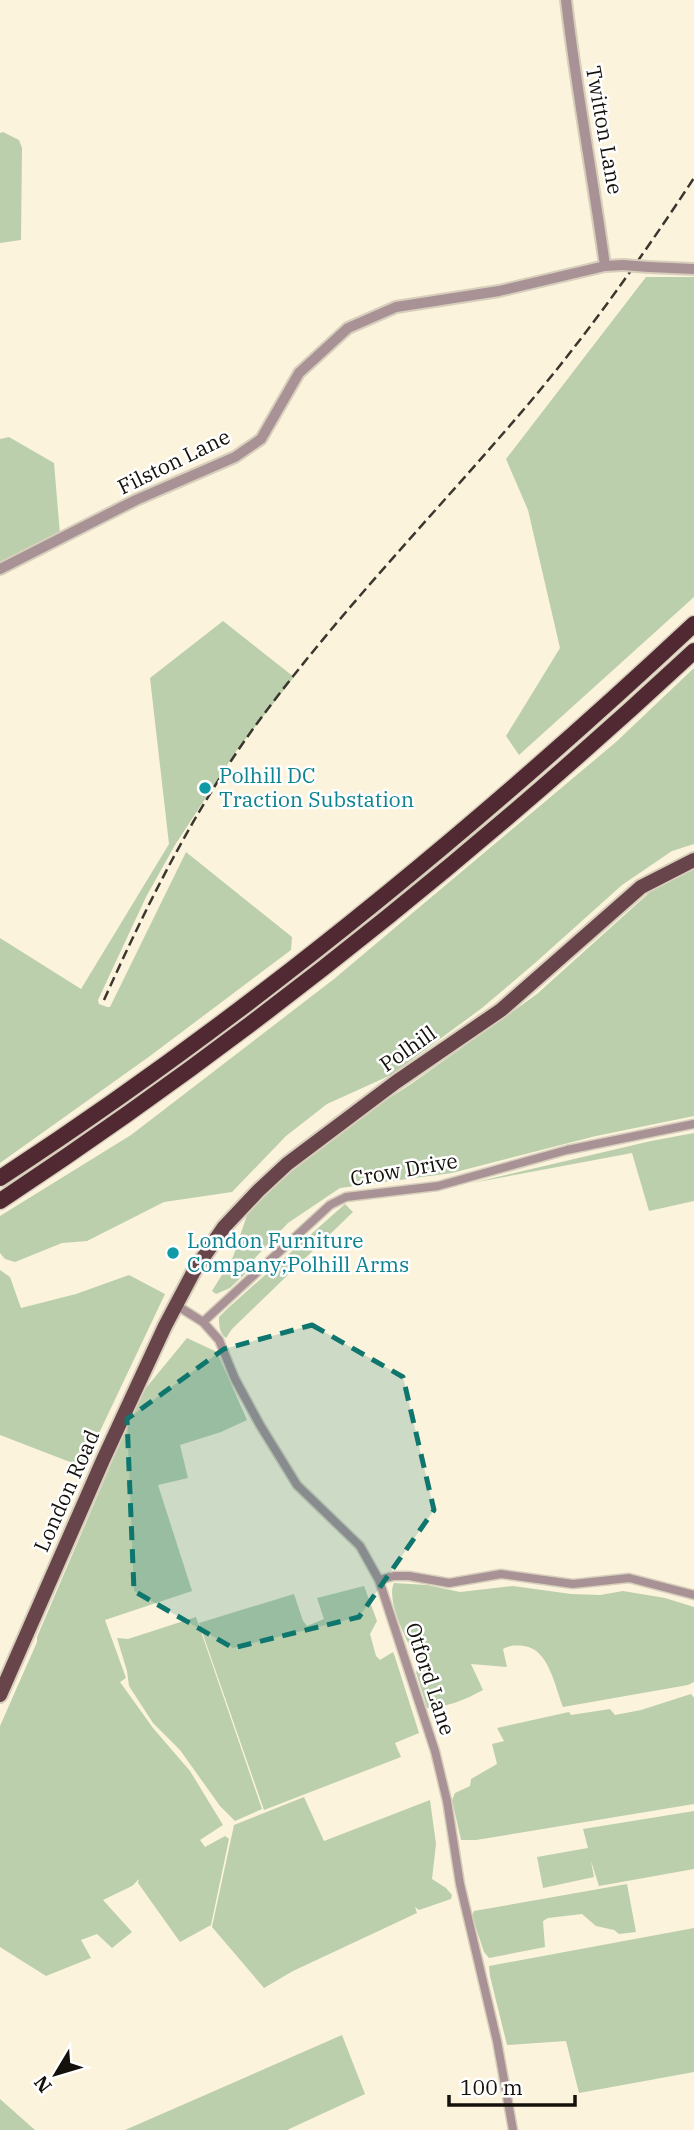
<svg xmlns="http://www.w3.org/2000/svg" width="694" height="2130" viewBox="0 0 694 2130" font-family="'IBM Plex Serif',serif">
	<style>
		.green { fill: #bbcfad }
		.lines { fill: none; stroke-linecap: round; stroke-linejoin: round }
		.minor-casing { stroke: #d7cfbb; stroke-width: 11 }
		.tertiary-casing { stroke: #d7cfbb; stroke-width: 14 }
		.primary-casing { stroke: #d7cfbb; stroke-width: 18 }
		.motorway-casing { stroke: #d7cfbb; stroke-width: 19 }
		.minor { stroke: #a89296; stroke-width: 8 }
		.tertiary { stroke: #a89296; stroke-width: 10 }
		.primary { stroke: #68444b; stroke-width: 14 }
		.motorway { stroke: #502932; stroke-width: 16 }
		.rail { stroke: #3b372e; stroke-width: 2.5; stroke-dasharray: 10 5; stroke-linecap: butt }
		.tertiary-bridge-casing { stroke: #d7cfbb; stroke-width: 14; stroke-linecap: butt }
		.tertiary-bridge { stroke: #a89296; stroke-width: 10 }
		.marked { fill: #0f766e; fill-opacity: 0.2; stroke: #0f766e; stroke-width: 5; stroke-dasharray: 14 9; stroke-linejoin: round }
		.culture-dot { fill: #0f9aa8; stroke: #fff; stroke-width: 2.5 }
		.labels { text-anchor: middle; stroke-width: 5; stroke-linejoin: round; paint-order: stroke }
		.street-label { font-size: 21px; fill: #14110a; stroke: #fff }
		.culture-label { font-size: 21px; fill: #0d838f; stroke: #fff; text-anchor: start }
	</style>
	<rect width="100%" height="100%" fill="#fcf3dd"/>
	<path class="green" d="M3,132L19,140L22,148L21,240L0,243V133Z
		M646,277H694V597L519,755L506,736L560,648L528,510L506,459Z
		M9,437L54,463L60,534L0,564V439Z
		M223,621L294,677L237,750L175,845L146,897L98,1000L99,1004L107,1007H110L186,852L292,937L291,950L150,1056L0,1163V938L81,989L169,844L150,678Z
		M694,668V844L672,851L622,885L535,963L482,1008L391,1075L327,1104L286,1136L232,1192L164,1202L87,1241L62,1243L15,1262L5,1259L0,1253V1216L131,1135L334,979L616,742Z
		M694,867V1116L596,1136L452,1173L340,1188L288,1223L255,1258L249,1270L230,1288L216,1294L212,1291L233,1257L248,1212L265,1194L320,1148L377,1106L411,1084L537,994L660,883Z
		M694,1133V1201L649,1211L632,1153L472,1183L651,1141Z
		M345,1204L353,1212L232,1329L226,1338C219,1333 219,1325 219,1317L228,1308Z
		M0,1270L10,1277L21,1308L76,1294L129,1275L165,1294L83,1467L0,1435Z
		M187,1338L217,1352L247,1420L221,1432L180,1445L188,1478L158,1485L192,1591L105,1620L126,1678L120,1682L153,1728L190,1771L223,1825L200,1840L205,1847L225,1836L229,1839L211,1925L180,1942L138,1883L139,1879L132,1886L103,1900L132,1932L112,1948L97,1934L81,1940L91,1958L46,1976L0,1947V1726L37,1642V1637L141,1394Z
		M394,1583L427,1585L460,1592L513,1586L571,1594L600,1595L623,1591L665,1598L694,1607V1682L688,1685L563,1707C555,1687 549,1649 524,1646C515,1645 511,1645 503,1649L507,1667L471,1664L483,1690C465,1700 447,1707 427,1708L416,1672L420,1665C410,1648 385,1601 394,1583Z
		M364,1586L377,1621L370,1634L376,1656L380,1660L393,1652L395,1657L419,1733L395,1743L401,1757L264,1810L199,1623L294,1594L303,1621L307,1626L324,1619L317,1598Z
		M196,1617L262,1809L235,1821L220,1806L180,1750L153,1723L129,1686L127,1671L117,1638L128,1639Z
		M691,1694L694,1698V1804L476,1840H461L452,1800L455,1793L470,1786L471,1779L497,1764L492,1744L504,1741L497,1728L569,1712L571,1715L610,1709L615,1715L641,1710Z
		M304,1797L324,1841L430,1800L436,1844L432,1879L446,1888L452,1895L451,1899L419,1910L415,1907L417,1913L293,1971L264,1988L212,1927L234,1825Z
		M694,1811V1869L599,1886L591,1861L594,1877L543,1888L537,1857L588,1848L583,1829Z
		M627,1884L636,1932L619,1934L614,1930L596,1926L582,1914L548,1918L543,1921L545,1947L489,1958L484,1952L472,1916L474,1911Z
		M694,1928V2072L579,2093L566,2041L507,2045L490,1976L489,1966Z
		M342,2035L365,2094L287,2130H125Z
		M0,2099L35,2130H0Z"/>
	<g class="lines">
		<defs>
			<path id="minor" d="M176,1305L203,1322L219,1340L235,1379L260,1425L297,1485L360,1546L379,1580L435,1751L447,1801L460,1884L497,2041L513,2130
				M203,1322L330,1205L346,1197L438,1186L567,1150L694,1124
				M379,1580L394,1576H409L449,1583L501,1574L573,1584L629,1578L694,1595"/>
			<path id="tertiary" d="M566,0C576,89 593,177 605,266
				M649,267L694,269
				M0,569L136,500L235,457L261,439L299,373L348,328L396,307L499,291L605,266L623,265"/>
			<path id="primary" d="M0,1695L103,1460L165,1326L194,1271L224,1227L258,1191L287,1164L396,1082L501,1010L641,887L694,860"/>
			<path id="motorway" d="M0,1178C249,1016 478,826 694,624
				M0,1201C247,1038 477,853 694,651"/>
		</defs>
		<use href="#minor" class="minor-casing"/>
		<use href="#tertiary" class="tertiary-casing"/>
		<use href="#primary" class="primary-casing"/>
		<use href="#motorway" class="motorway-casing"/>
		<use href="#minor" class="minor"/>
		<use href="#tertiary" class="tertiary"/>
		<use href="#primary" class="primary"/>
		<use href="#motorway" class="motorway"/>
		<path class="rail" d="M104,1000C149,900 198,802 264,714C344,607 438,510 525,408C587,335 642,257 694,178"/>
		<defs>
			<path id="tertiary-bridge" d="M623,265L649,267"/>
		</defs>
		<use href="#tertiary-bridge" class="tertiary-bridge-casing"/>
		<use href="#tertiary-bridge" class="tertiary-bridge"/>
	</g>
	<path class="marked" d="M312,1325L403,1377L434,1510L359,1617L233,1648L134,1591L127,1419L224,1349Z"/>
	<g class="culture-dot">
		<circle cx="205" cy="788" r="7"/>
		<circle cx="173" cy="1253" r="7"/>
	</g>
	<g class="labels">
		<g class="street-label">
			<text transform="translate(604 130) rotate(80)" y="7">Twitton Lane</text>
			<text transform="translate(174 462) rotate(-26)" y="7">Filston Lane</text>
			<text transform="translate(408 1049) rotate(-35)" y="7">Polhill</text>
			<text transform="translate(404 1170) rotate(-10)" y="7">Crow Drive</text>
			<text transform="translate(67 1491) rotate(-66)" y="7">London Road</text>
			<text transform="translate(430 1679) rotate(72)" y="7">Otford Lane</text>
		</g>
		<g class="culture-label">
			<text x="219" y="783">Polhill DC<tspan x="219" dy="24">Traction Substation</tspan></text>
			<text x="187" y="1248">London Furniture<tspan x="187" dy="24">Company;Polhill Arms</tspan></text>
		</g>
	</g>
	<g transform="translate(56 2074) rotate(232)" stroke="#ffffff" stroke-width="5" paint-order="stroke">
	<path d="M0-5L12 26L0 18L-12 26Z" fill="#14110a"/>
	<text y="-10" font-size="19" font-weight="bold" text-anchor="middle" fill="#14110a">N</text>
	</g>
	<path d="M449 2095v10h126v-10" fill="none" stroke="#14110a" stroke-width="3.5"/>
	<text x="460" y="2095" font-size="21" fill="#14110a" stroke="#ffffff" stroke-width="5" paint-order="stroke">100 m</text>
</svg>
